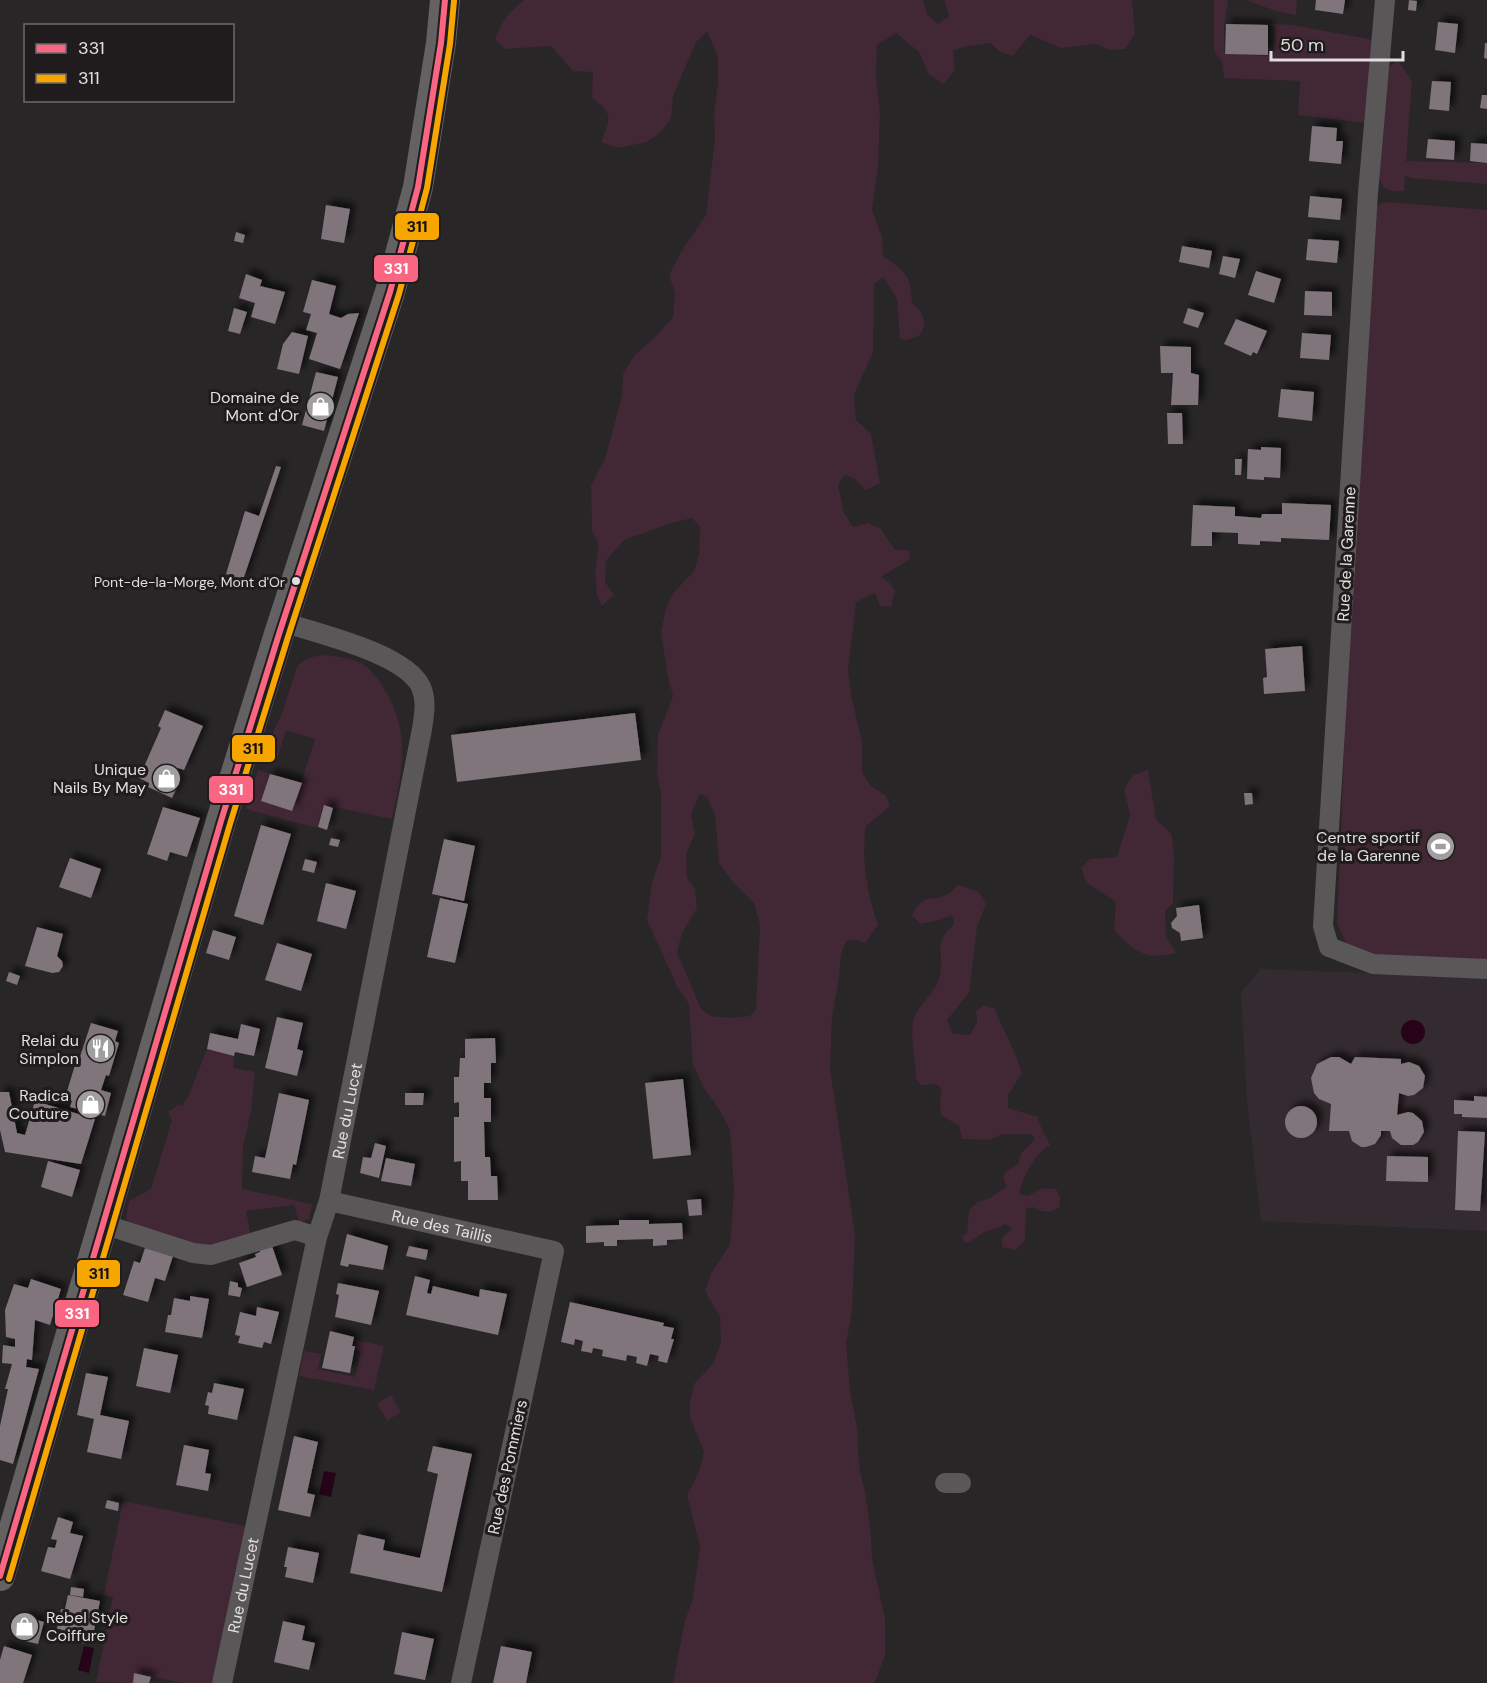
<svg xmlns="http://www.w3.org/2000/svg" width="1487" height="1683" viewBox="0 0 1487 1683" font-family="'DM Sans',sans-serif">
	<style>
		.built { fill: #342b30 }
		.green { fill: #422734; fill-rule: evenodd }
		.water { fill: #260317 }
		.building { fill: #80747a; filter: url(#shadow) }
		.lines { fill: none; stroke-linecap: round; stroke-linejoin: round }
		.street { stroke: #595758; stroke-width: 20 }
		.primary { stroke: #636162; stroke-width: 30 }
		.bus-1-casing { stroke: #201c1e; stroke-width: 10 }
		.bus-2-casing { stroke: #201c1e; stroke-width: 10 }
		.bus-1 { stroke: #fa6682; stroke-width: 6 }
		.bus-2 { stroke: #f7a600; stroke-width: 6 }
		.bus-dot { fill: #e0dedf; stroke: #201c1e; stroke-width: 2 }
		.labels { text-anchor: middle; stroke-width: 6; stroke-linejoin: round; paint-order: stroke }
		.bus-label { font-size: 14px; fill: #e0dedf; stroke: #201c1e; text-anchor: end }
		.poi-label { font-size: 16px; fill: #e0dedf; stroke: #201c1e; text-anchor: end }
		.street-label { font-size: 16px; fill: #e0dedf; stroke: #201c1e }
		.line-badge { stroke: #201c1e; stroke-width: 2 }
		.badge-label { font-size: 16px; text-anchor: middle; font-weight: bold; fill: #fff }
		.pale-badge-label { font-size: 16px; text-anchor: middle; font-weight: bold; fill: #111 }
	</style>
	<defs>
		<filter id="shadow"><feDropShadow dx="5.5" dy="-5.5" stdDeviation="3" flood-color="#0009"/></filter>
	</defs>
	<rect width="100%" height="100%" fill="#282627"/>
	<path class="built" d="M1261,969L1487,978V1231L1261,1221L1247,1100L1241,992Z"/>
	<path class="green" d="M524,0H923L927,15L938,24L949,16L944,0H1132L1135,34L1125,49L1110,50L1096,44L1061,48L1030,35L1013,56L1000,52L991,43L963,47L953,51L955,69L944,84L929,75L919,52L896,33L877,45L876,77L880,112L878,167L872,210L882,237L883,256C906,272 910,273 912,303L921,311L925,325L920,335L907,340L900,339L897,299L883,277L874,284L873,352L854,395L856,420L871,434L880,483L866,490L854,478L844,475L838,485L844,513L853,527L868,523L880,528L895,550H909L910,559L881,577L888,581L895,591L891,607L880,606L875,593L856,602L848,671L852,699L862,741V772L870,785L886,796L890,806L866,826C861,860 867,892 878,925L865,943L857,940L846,941L841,954L839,978L832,1017L830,1069L855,1234L852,1312L846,1344L850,1390L857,1428L859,1467L865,1492L871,1533L872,1559L885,1619V1655L876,1680L873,1683H673L685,1620L692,1602L700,1547L687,1495L699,1472L704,1452L690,1417V1402L694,1384L713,1364L721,1343L720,1316L705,1291L711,1274L730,1244L734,1191L730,1130L717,1106L704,1088L693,1065L689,1004L677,986L647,920L652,882L661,857V794L657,773L658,735L673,696L668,678L661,632L666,608L674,592L694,571L699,554L700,527L692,518L672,523L624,540L606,561L605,582L614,595L602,606L597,595L595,572L599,545L592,531L591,485L605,459L622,395L623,374L635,355L654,338L673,317L675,293L669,275L681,252L706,215L715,138L714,115L718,81V56L707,32L696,42L673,96L671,118L660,133L647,142L618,148L601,142C610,119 614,113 592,98L593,72L573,71L551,46L505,49L495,40C500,23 510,11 524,0ZM700,794L707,797L715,814L719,863L733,882L754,903L760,925L756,1009L750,1016L732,1018L711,1016L701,1009L677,952L682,933L697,908L695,889L687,877L686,854L695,834L691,814Z
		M1214,0H1228L1224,29V53L1268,56L1269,53H1274L1275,28L1269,25L1236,23L1237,21L1292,25L1374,40L1367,123L1298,115L1300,81L1224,78L1222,62L1214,51Z
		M1245,0H1297L1296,15L1276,11Z
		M1398,61L1412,81L1406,161L1487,163V184L1412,178L1405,176L1404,191H1393L1384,188L1376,172L1385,74L1390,66Z
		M1388,202L1487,210V963L1371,960L1348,948L1337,923L1348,654L1374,209L1381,203Z
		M327,655C337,657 354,658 363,664C371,669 379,680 384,689C412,733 402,772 392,819L324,805L317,828L246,809L258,770L270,774L261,801L292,811L315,739L286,730L277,760L262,756L282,713L297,667C305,657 314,656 327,655Z
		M1148,770L1156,819L1172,835L1174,856L1173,903L1165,911L1166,937L1176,953C1145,961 1134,951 1114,930L1116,902L1087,883L1081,868L1090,859L1117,857L1130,815L1124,789L1133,775Z
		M958,885L979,892L986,904L977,927L969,993L947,1020L953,1034L970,1035L977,1022L976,1011L984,1005L995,1009C1003,1031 1016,1051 1022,1073L1008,1095V1108L1038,1117C1040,1128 1046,1135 1050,1145C1033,1156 1024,1175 1019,1193L1027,1196L1043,1188L1056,1189L1060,1197L1059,1208C1049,1213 1043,1213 1033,1207L1026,1209L1025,1240L1016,1250L1002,1247V1238L1012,1228L1005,1224C998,1229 994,1228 987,1231C978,1235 976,1240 965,1243L962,1237L967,1233L969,1210L978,1202L990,1198L1007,1186L1004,1181V1173L1019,1163C1019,1150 1029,1148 1035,1138L1030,1134H1003L989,1140L962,1139L959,1126L941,1115L940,1101L942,1089L936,1084L921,1085L916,1079C916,1061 910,1040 913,1023C916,1005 937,993 940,975C945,950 931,946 954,924L952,915L940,920L920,924L912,915C925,891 929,903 946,895C950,893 954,888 958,885Z
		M207,1049L234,1056L233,1068L255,1072L251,1111L243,1147L242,1189L312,1204L309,1219L299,1223L294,1205L246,1211L251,1236L203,1248L128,1223L126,1218L129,1201L151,1189L172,1120L168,1112L178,1105L182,1106L188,1097Z
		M356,1340L384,1346L374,1390L299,1376L304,1351L321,1354L318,1369L355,1377L361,1351L354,1349Z
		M391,1395L401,1412L387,1421L377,1403Z
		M123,1501L246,1526L212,1683H182L135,1673L133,1683L96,1682L113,1597L104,1595Z"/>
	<path class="water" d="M1401 1032a12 12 0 1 1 24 0a12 12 0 1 1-24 0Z
		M324,1471L336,1473L331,1497L319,1494Z
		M84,1646L94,1648L89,1673L78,1670Z"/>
	<path class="building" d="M1316,0H1345L1343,14L1315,10Z
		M1409,0L1417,1L1416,11L1408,10Z
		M1438,22L1458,24L1455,53L1435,50Z
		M1226,24L1268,25V55L1225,54Z
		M1485,43H1487V59L1484,58Z
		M1432,81L1451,82L1449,111L1429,109Z
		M1482,95H1487V109L1480,108Z
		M1312,126L1337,128L1336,141H1343L1341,164L1309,161Z
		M1428,139L1455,141L1454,160L1426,158Z
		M1471,143L1487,144V163L1470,161Z
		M1310,196L1342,199L1340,220L1308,217Z
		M326,205L350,209L344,243L321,239Z
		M236,232L245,235L243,243L234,241Z
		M1308,239L1339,241L1337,263L1306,260Z
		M1182,246L1212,251L1209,268L1179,262Z
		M1223,256L1240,259L1235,278L1219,274Z
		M1256,271L1281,279L1274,303L1248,295Z
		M246,274L262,280L260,286L285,292L275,324L251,317L255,303L239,298Z
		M312,280L336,286L329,314L341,318L348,314L359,313L340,369L309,359L317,333L306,330L311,314L303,312Z
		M1305,291L1332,292V316L1304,315Z
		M234,308L247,312L240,334L228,331Z
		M1188,308L1204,313L1198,328L1183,323Z
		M1236,319L1267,331L1257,354L1253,352L1251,356L1224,344Z
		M292,332L308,336L299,374L277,369L283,344Z
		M1302,333L1331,335L1329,360L1300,358Z
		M1160,346L1191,347V373L1199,375L1198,405H1171L1173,373H1161Z
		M316,372L338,377L324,431L302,425Z
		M1281,389L1314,392L1312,421L1278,417Z
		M1167,413H1182L1183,444H1168Z
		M1261,447L1281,448L1280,478L1264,477V480L1247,479L1248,449L1261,450Z
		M1235,459H1242L1241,475H1235Z
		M276,466L281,467L243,580L226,574L245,511L259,516Z
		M1282,503L1331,505L1329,540L1281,538V542L1260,541V545L1238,544V533L1212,532V546H1191L1193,505L1235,507V516L1261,518L1262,514H1282Z
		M1302,646L1305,691L1264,694L1263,678L1267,677L1265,649Z
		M165,710L203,726L184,770L178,768L174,778L180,781L172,798L148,787L149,783L139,778L161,728L158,726Z
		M635,713L641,760L457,782L451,735Z
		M270,774L302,783L292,811L261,801Z
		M1244,793H1252L1253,804L1245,805Z
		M324,805L333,808L327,830L318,827Z
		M163,807L200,818L187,857L170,852L167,861L147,854Z
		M261,825L291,834L263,925L234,916Z
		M331,838L340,840L338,847L329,845Z
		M444,839L475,846L464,901L432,894Z
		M70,858L101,869L91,898L59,887Z
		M305,859L317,862L314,873L302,870Z
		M326,883L356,891L346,929L317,921Z
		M440,898L468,904L455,963L427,957Z
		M1199,905L1203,938L1181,941L1180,933L1172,928L1171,923L1177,916L1176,908Z
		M37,927L63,934L57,956L62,961L63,966L59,972L52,973L25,966Z
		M213,930L236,937L229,960L206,953Z
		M277,943L312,954L301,991L265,980Z
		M9,972L20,976L17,985L6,981Z
		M277,1017L303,1023L297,1049L303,1051L297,1076L265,1068Z
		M91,1023L118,1031L115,1041L119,1043L109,1076L106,1075L101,1090L111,1093L105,1116L70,1107L72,1101L65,1098L75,1065L77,1066Z
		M241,1024L260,1029L254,1056L235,1052L234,1056L207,1049L210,1033L238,1039Z
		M495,1038L496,1063H491V1083H484V1098H491V1122H484L485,1157H490L491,1176H497L498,1200H468V1181H461V1161L454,1162V1117H459V1102L454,1103V1077H459L460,1058H465V1039Z
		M1331,1057H1339L1351,1064L1355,1057L1401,1059V1064L1409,1062L1419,1066L1425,1076L1423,1088L1414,1095L1408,1096L1399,1093L1397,1115L1408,1112L1413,1113L1422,1121L1424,1132L1418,1142L1413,1145H1401L1392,1138L1390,1131H1381V1135L1375,1144L1366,1147H1361L1352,1141L1349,1131H1329L1331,1104L1319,1099L1314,1093L1311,1078L1317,1064Z
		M683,1079L691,1155L653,1159L645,1083Z
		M0,1092H9L17,1133L25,1135L35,1101L95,1119L81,1164L5,1152L0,1130Z
		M279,1093L309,1100L296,1165L293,1164L290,1179L252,1172L255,1156L265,1158Z
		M405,1093H424L423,1105H405Z
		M1474,1096L1487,1097V1118L1462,1117V1114H1454V1100L1474,1101Z
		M1285 1122a16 16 0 1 1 32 0a16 16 0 1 1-32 0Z
		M1458,1131L1485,1132L1480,1211L1455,1210Z
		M375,1143L386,1146L379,1178L360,1173L363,1157L371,1158Z
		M1387,1156L1428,1157V1182L1386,1181Z
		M386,1158L415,1164L411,1186L381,1181Z
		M48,1161L80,1170L72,1197L41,1187Z
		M701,1199L702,1215L689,1216L687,1200Z
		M619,1220H649V1224L682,1223L683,1239L667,1240V1245L653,1246V1239L617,1240V1246H604V1242L586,1243V1226L619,1225Z
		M347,1234L388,1246L383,1270L349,1264L348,1267L340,1265Z
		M272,1246L282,1275L247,1287L239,1263L256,1257L255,1254L260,1252V1250Z
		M409,1246L428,1250L426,1260L406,1256Z
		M145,1248L173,1256L165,1281L155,1278L148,1302L123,1295L134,1261L140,1263Z
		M415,1276L430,1280L427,1293L431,1294L433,1286L479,1297L480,1289L507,1294L498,1335L406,1315Z
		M31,1279L61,1289L50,1325L35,1320L32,1360L27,1359L26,1367L39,1369L13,1464L0,1460V1426L8,1389H5L12,1364L2,1363L3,1345L15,1347V1339L6,1337L5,1310L14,1284L28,1288Z
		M230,1281L238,1283V1287L242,1288L240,1297L228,1295Z
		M338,1283L379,1291L371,1325L335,1317L339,1295L336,1294Z
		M190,1296L209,1299L202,1338L165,1332L168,1315H171L174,1298L190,1301Z
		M570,1302L664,1323L663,1326L674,1328L671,1339H674L667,1363L658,1361L659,1356L650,1354L647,1366L636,1363L637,1357L627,1355L626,1361L602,1356L603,1350L593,1348L592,1353L581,1351L583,1341L575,1339L574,1345L561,1342Z
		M257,1307L279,1312L271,1344L264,1342L262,1348L238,1343L240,1336L235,1335L240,1312L256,1316Z
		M330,1331L354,1337L352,1346H355L350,1373L322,1368Z
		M144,1348L178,1355L170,1393L136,1386Z
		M86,1373L108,1377L100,1415L129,1421L121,1459L87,1452L94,1419L77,1415Z
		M214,1383L244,1389L237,1420L208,1414L209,1406L205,1405L208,1392L212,1393Z
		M294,1436L318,1442L307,1493L315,1495L310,1517L278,1510Z
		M184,1445L209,1450L205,1473L211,1474L208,1491L176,1485Z
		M433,1446L472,1454L442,1592L350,1573L358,1534L385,1540L383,1550L420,1558L438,1474L427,1471Z
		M107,1500L119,1503L118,1511L105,1508Z
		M58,1517L73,1522L70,1533L83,1536L70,1579L41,1571L48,1547L55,1548L57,1540L51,1539Z
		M288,1547L319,1553L313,1583L285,1577L287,1567H284Z
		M71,1587L84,1589L83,1597L70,1595Z
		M68,1595L100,1601L94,1631L88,1635L86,1644L59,1639L61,1629H57L61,1609H65Z
		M23,1616L44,1622L38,1644L17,1639Z
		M283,1621L305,1626L302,1640L315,1643L309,1670L274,1662Z
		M402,1632L434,1639L425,1680L394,1674Z
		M4,1646L32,1655L23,1683H0V1660Z
		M501,1646L532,1652L526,1683H493Z
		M134,1673L151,1677L149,1683H133Z"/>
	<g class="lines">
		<g class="street">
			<path d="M1385,0L1368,193L1323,926L1329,947L1373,964L1487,969"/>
			<path id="s1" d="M329,1201L554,1251L461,1683"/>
			<path d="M103,1224L193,1253L211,1255L295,1230L317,1237"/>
			<path d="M945,1483H961"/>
			<path id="s2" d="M222,1683L317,1237L329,1201L422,729C424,715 427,701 421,687C405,653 318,634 283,622"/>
		</g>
		<path class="primary" d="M0,1576L221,821L279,634L390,292L418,187L441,43L445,0"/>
		<defs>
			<path id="bus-1" d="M0,1576L221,821L279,634L390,292L418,187L441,43L445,0"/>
			<path id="bus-2" d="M9,1579L230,824L288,637L399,294L427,188L450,44L454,1"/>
		</defs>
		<use href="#bus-1" class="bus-1-casing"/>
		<use href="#bus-2" class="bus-2-casing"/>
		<use href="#bus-1" class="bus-1"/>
		<use href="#bus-2" class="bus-2"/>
	</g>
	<defs>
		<symbol id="shop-disc" viewBox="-11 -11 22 22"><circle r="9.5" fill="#a09e9f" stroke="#201c1e"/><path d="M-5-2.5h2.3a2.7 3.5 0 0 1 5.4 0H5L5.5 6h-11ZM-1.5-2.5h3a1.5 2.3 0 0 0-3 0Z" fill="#fff"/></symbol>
		<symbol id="stadium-disc" viewBox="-11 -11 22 22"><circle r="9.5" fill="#a09e9f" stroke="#201c1e"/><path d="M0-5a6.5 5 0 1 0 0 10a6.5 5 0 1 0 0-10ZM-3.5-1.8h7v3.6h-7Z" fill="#fff"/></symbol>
		<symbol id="restaurant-disc" viewBox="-11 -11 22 22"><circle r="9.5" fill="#a09e9f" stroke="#201c1e"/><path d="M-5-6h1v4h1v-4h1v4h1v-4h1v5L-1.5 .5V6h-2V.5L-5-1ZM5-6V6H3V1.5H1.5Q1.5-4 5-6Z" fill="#fff"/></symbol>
	</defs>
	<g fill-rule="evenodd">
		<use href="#shop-disc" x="304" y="390" width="33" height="33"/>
		<use href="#shop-disc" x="150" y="762" width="33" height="33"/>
		<use href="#stadium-disc" x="1424" y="830" width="33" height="33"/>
		<use href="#restaurant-disc" x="84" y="1032" width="33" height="33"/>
		<use href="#shop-disc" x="74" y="1088" width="33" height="33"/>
		<use href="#shop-disc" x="8" y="1610" width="33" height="33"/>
	</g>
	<circle class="bus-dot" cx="296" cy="581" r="5"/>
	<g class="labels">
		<g class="bus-label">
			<text x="285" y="587">Pont-de-la-Morge, Mont d'Or</text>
		</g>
		<g class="poi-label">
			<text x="299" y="403">Domaine de<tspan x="299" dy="18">Mont d'Or</tspan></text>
			<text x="146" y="775">Unique<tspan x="146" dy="18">Nails By May</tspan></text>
			<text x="1420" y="843">Centre sportif<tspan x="1420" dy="18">de la Garenne</tspan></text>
			<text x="79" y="1046">Relai du<tspan x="79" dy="18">Simplon</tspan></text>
			<text x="69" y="1101">Radica<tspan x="69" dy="18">Couture</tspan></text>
			<text x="46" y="1623" text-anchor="start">Rebel Style<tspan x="46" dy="18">Coiffure</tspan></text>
		</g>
		<g class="street-label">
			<text transform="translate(1346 554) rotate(-87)" y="6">Rue de la Garenne</text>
			<text dy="6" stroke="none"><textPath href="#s2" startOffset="586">Rue du Lucet</textPath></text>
			<text dy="6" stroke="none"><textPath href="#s1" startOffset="116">Rue des Taillis</textPath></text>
			<text transform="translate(507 1467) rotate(-78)" y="6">Rue des Pommiers</text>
			<text dy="6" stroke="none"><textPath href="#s2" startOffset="100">Rue du Lucet</textPath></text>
		</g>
	</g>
	<g class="line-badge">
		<rect x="394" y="212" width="46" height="29" rx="6" fill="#f7a600"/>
		<rect x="373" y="254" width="46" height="29" rx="6" fill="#fa6682"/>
		<rect x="231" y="734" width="45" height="29" rx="6" fill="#f7a600"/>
		<rect x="208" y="775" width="46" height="29" rx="6" fill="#fa6682"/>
		<rect x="76" y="1259" width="45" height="29" rx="6" fill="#f7a600"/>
		<rect x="54" y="1299" width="46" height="29" rx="6" fill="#fa6682"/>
	</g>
	<g class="badge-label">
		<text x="396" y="274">331</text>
		<text x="231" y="795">331</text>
		<text x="77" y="1319">331</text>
	</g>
	<g class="pale-badge-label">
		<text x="417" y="232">311</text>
		<text x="253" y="754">311</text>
		<text x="99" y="1279">311</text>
	</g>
	<rect x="24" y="24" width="210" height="78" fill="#201c1e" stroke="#6d6a6b" stroke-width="1.5"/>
	<rect x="36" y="44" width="30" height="9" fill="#fa6682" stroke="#6d6a6b" stroke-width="1.5"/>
	<text x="78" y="54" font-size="18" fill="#e0dedf">331</text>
	<rect x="36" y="74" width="30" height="9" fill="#f7a600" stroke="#6d6a6b" stroke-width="1.5"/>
	<text x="78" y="84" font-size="18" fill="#e0dedf">311</text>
	<path d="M1271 51v9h132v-9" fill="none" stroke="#e0dedf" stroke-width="3"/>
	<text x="1280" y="51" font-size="18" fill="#e0dedf" stroke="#201c1e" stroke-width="4.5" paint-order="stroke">50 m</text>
</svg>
